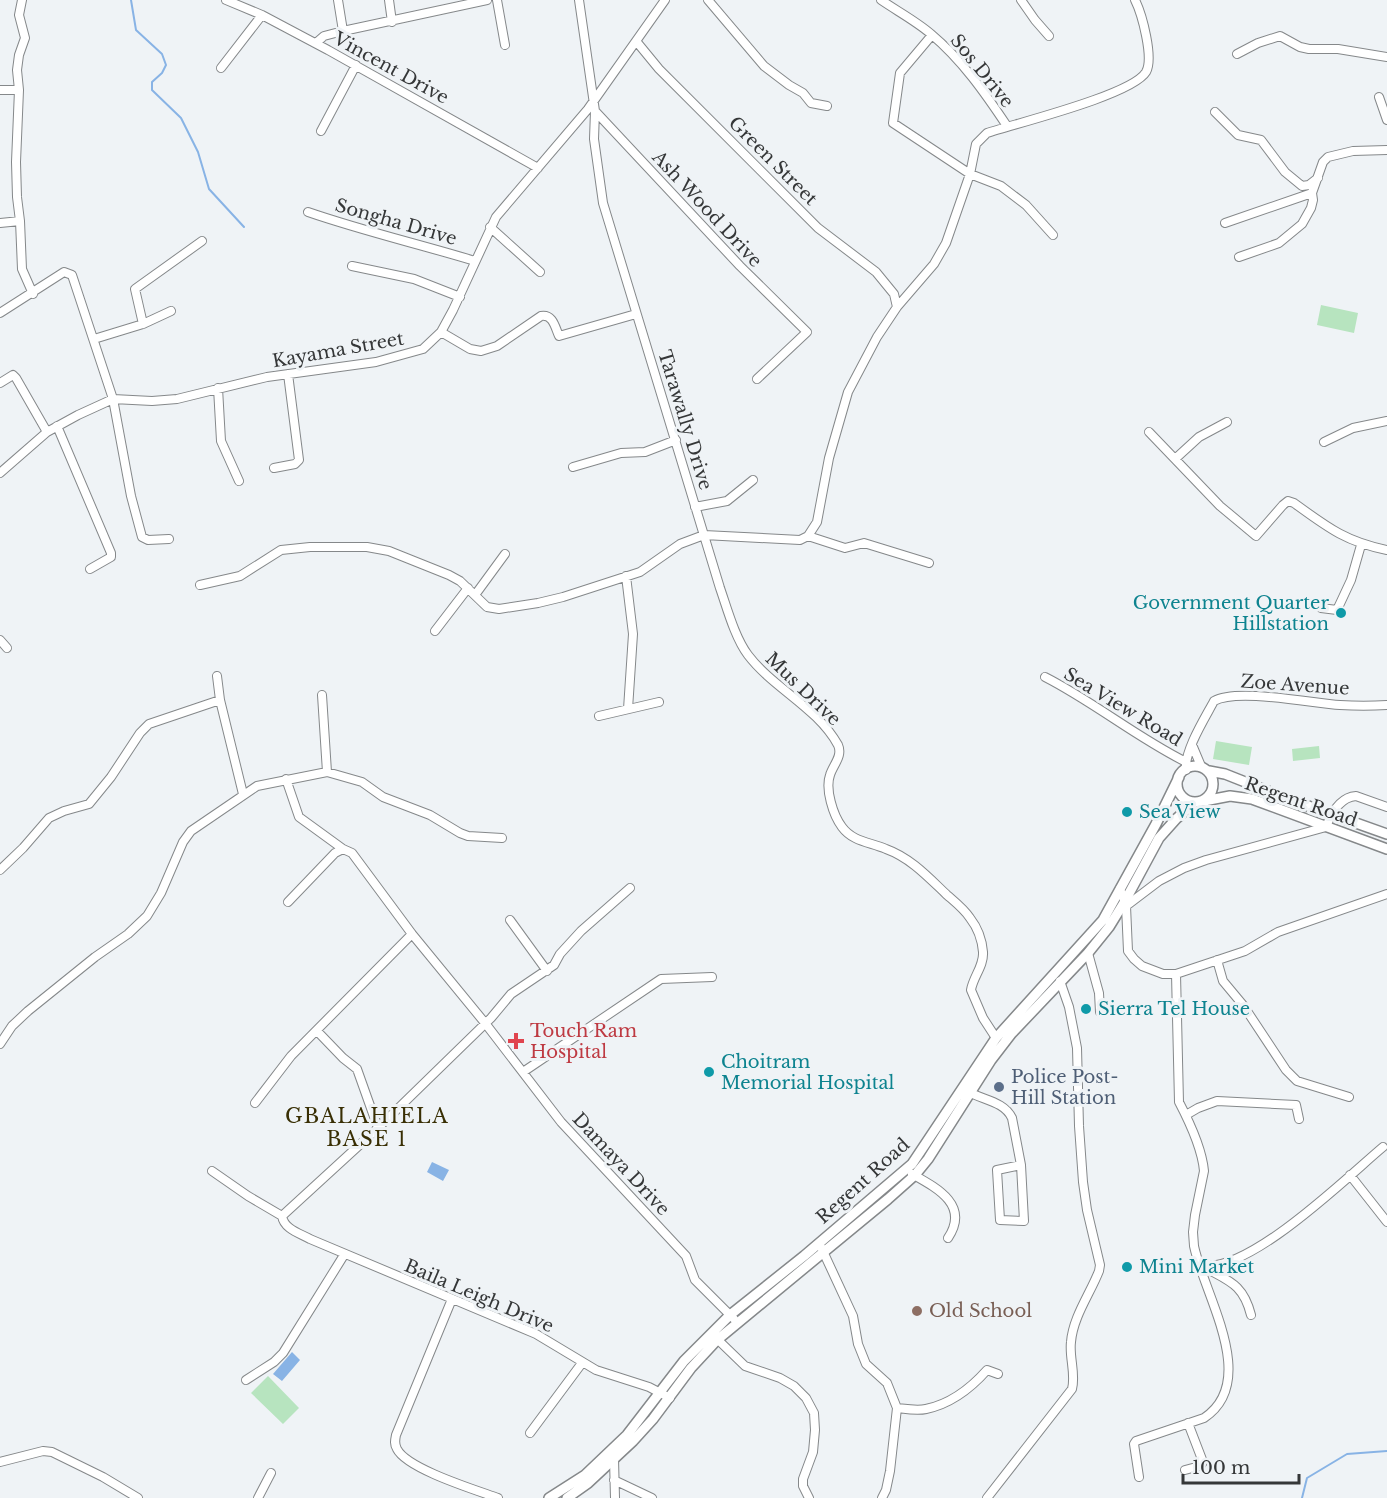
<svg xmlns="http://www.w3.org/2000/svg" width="1387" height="1498" viewBox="0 0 1387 1498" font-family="'Libre Baskerville',serif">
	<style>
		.green { fill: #b7e4bf }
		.water { fill: #88b3e5 }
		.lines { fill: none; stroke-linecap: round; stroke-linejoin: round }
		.stream { stroke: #88b3e5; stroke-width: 2 }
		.minor-casing { stroke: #85888a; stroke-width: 10 }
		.major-casing { stroke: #85888a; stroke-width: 12 }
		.minor { stroke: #fff; stroke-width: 8 }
		.major { stroke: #fff; stroke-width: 9 }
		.culture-dot { fill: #0f9aa8; stroke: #eff3f6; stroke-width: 2 }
		.health-dot { fill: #e0444e; stroke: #eff3f6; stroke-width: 2 }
		.service-dot { fill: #5c6f8a; stroke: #eff3f6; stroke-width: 2 }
		.education-dot { fill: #8d6e63; stroke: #eff3f6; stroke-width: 2 }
		.labels { text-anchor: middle; stroke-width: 6; stroke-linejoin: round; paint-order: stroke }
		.street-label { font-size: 18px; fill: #353738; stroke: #eff3f6 }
		.culture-label { font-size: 18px; fill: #0d838f; stroke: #eff3f6; text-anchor: start }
		.health-label { font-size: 18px; fill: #be3a42; stroke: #eff3f6; text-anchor: start }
		.service-label { font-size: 18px; fill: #4e5e75; stroke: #eff3f6; text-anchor: start }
		.education-label { font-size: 18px; fill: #785e54; stroke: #eff3f6; text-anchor: start }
		.neighbourhood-label { font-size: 20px; letter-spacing: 1.5px; fill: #392f04; stroke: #eff3f6 }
	</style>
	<rect width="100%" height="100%" fill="#eff3f6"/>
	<path class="green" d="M1321,305L1358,313L1354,333L1317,325Z
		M1216,741L1252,747L1249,765L1213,759Z
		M1319,746L1320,758L1293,761L1292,749Z
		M268,1376L299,1408L283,1424L251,1393Z"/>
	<path class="water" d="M432,1162L449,1170L443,1181L427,1172Z
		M292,1352L300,1360L282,1381L273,1374Z"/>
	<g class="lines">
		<path class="stream" d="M131,0L136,30L162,54L166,65L162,73L152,82V90L181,118L198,152L209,189L244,227
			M1302,1498L1307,1478L1347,1454L1387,1451"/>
		<defs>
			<path id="minor" d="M22,0L19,15L25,38L19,55L17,70L19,90L16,162L17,197L20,221L22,269L33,294
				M226,0L262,15L328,50L538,168
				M338,0L343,31
				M389,0L392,22
				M497,0L505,45
				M579,0L595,111L594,139L603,203L720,588C727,608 735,638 748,655C773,688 818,708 838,745C843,756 833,765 830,775C825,789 833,815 842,827C853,842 870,842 886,849C911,858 929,878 947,895C955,902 964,909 970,918C977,927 982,940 983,952C984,966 973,977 971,990L983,1018L996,1038
				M708,0L764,66L789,85L803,93L811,103L827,106
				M881,0C897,11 916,21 931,34C962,60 985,93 1007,126
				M1021,0L1035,20L1049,36
				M932,35L900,73L893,123L970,174L1001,186L1026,205L1053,235
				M316,43L324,36L343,31L487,0
				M1237,54L1258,43L1280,36L1300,47L1309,49H1338L1387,57
				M221,68L262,15
				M0,90H19
				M1379,97L1387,120
				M595,111L740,266L807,332L757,379
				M1215,112L1238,135L1261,140L1285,172L1302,186L1309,185L1318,178
				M321,131L356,65
				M308,212C363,231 419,244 475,261
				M0,223L20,221
				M1225,223L1312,193
				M490,227L540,272
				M1239,257L1279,243L1302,224L1311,208L1313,200L1312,193L1323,162L1328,157L1353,151L1387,150
				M352,266L414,279L460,297
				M897,307L934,264L946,243L970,174L976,144L987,133C1017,123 1132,95 1146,72C1154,58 1142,14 1135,0
				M0,313L64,272L72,275L113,399L131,496L142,537L148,540L169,539
				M143,324L171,311
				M441,332L470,349L481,351L497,346L541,316C553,314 555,327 559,336L636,314
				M94,339L143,324L135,289L202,241
				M0,383L13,375L16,378L47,432
				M218,388L221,441L239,481
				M57,426L111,553V557L90,569
				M1149,432L1220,506L1256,536L1283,505L1288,501L1294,503C1327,527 1346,542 1387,550
				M1324,442L1353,428L1387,421
				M1175,459L1199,437L1227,422
				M573,467L621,453L645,452L676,440
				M274,468L295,464L299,460L288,374
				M0,473L47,432L78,415L113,399L152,401L177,399L267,377L376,362L423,349L441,332L453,310L496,217L588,109L665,0
				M695,507L727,501L753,480
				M808,536L845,548L864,543L929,563
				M626,576L633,634L628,709
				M200,585L240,576L281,550L310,547H367L389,551L449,575L460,581L487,607L499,609L538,603L563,597L640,572L680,544L704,535L800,540L808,536L817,522L829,458L848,392L877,337L897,307L894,294L876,272L818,228L659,69L636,41
				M475,595L505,554
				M1321,608L1337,610L1351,580L1361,545
				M435,631L468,588
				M0,640L7,648
				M217,676L220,700L243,794
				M1045,677C1094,702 1136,737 1186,762
				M322,695L327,772
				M599,716L659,702
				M1193,747L1201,766
				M1186,770C1184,751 1205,718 1214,701C1237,688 1311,703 1340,705C1356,706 1371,706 1387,705
				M286,779L299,817L343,849L352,853L412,934L485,1023L561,1122L686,1256L695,1280L734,1319
				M0,870L23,848L49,818L64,811L89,804L111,777L140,733L149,724L220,700
				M1120,889L1126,906L1128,951L1134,959L1142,966L1163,974H1176L1245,951L1278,932L1387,894
				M288,902L335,853L343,849
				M1126,906L1159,881L1184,868L1206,860L1326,827C1331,814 1340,797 1356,796L1387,807
				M510,920L547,971
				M1088,953L1099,993L1100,1012
				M1217,960L1223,981L1243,1005L1286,1070L1297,1081L1349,1097
				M317,1031L343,1058L357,1069L378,1128
				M0,1044L12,1026L28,1011L95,957L128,934L147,916L161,893L183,842L191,831L257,786L327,772L362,782L383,797L430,815L460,833L468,836L502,838
				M523,1072L661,979L712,977
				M967,1091C982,1100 1004,1101 1012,1118L1021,1165L1024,1221L1000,1220L997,1170L1021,1165
				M255,1103L291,1056L412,934
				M1186,1115L1198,1108L1217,1101L1296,1105L1299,1119
				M212,1171L248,1196L282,1216
				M912,1174C937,1188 970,1205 948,1238
				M1350,1175L1387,1222
				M282,1216L378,1128L491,1018L511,994L554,965L560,954L581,931L630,888
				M282,1216C284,1229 299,1233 310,1239L536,1334L596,1370L649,1387L670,1398
				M821,1247L853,1316L858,1344L866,1364L887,1383L897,1408L890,1471L886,1490L882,1498
				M1199,1265C1246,1277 1348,1176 1383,1147
				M1202,1266C1228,1281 1243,1283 1251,1315
				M452,1299L396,1435C395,1440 394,1444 397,1449C407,1469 476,1490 498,1498
				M714,1336L745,1366L780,1378L794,1386L806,1398L814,1413L815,1430L813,1452L803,1479V1486L809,1498
				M246,1380L274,1362L283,1353L344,1255
				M897,1408C906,1409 917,1411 926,1409C950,1404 971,1388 987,1370L998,1374
				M530,1433L582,1363
				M614,1459L615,1498
				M0,1462L43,1451L52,1452L103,1477L138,1498
				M1185,1470L1200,1466L1203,1462L1188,1423
				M1139,1477L1134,1444L1136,1441L1204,1418C1260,1381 1204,1295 1194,1246L1193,1232L1195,1215L1204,1171C1202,1148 1190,1123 1179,1102L1176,974
				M614,1480L652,1498
				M258,1498L271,1473
				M987,1498L1072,1389C1076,1374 1069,1357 1071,1342C1073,1317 1090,1294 1099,1271L1100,1265L1087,1210L1083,1182L1079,1126L1077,1048L1069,1007L1060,981"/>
			<path id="major" d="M1177 784a18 18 0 1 1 36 0a18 18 0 1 1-36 0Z
				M1209,771L1225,774L1283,797L1387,834
				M1204,801L1230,796L1252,799L1387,849
				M549,1498L585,1475L627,1435L684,1361L730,1315L804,1256L912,1164L996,1038L1103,920L1156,824L1179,777
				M567,1498L588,1483L633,1441L653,1419L691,1368L717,1340L888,1199L915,1175L928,1159L991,1060L1011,1034L1088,953L1109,927L1125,901L1159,838L1176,819L1195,802"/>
		</defs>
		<use href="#minor" class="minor-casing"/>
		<use href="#major" class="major-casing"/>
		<use href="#minor" class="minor"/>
		<use href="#major" class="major"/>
	</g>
	<g class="culture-dot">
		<circle cx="1341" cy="613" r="6"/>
		<circle cx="1127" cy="812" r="6"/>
		<circle cx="1086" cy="1009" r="6"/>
		<circle cx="709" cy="1072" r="6"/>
		<circle cx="1127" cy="1267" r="6"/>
	</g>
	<path class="health-dot" d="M513 1032h6v6h6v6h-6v6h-6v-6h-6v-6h6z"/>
	<circle class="service-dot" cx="999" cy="1087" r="6"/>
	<circle class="education-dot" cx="917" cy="1311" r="6"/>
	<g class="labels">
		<g class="street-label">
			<text transform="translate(391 68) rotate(29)" y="6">Vincent Drive</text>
			<text transform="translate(982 71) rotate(51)" y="6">Sos Drive</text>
			<text transform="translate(773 161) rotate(45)" y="6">Green Street</text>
			<text transform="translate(707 209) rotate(47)" y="6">Ash Wood Drive</text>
			<text transform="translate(396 222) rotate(16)" y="6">Songha Drive</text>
			<text transform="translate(338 350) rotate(-10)" y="6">Kayama Street</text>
			<text transform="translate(685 420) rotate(73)" y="6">Tarawally Drive</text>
			<text transform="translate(1295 685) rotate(4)" y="6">Zoe Avenue</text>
			<text transform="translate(803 689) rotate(44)" y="6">Mus Drive</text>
			<text transform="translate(1123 707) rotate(31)" y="6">Sea View Road</text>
			<text transform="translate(1301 802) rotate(19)" y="6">Regent Road</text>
			<text transform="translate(621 1164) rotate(47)" y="6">Damaya Drive</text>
			<text transform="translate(863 1181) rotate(-42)" y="6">Regent Road</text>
			<text transform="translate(479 1296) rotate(23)" y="6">Baila Leigh Drive</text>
		</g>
		<g class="culture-label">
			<text x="1329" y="609" text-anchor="end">Government Quarter<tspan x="1329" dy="21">Hillstation</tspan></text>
			<text x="1139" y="818">Sea View</text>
			<text x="1098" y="1015">Sierra Tel House</text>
			<text x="721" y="1068">Choitram<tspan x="721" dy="21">Memorial Hospital</tspan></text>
			<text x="1139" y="1273">Mini Market</text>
		</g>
		<g class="health-label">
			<text x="530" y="1037">Touch Ram<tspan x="530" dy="21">Hospital</tspan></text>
		</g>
		<g class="service-label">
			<text x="1011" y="1083">Police Post-<tspan x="1011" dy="21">Hill Station</tspan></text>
		</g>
		<g class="education-label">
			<text x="929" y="1317">Old School</text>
		</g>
		<g class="neighbourhood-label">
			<text x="367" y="1123">GBALAHIELA<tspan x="367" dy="23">BASE 1</tspan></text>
		</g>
	</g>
	<path d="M1183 1474v9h116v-9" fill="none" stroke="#353738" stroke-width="3"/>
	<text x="1192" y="1474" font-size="18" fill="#353738" stroke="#eff3f6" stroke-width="4.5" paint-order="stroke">100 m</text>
</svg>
